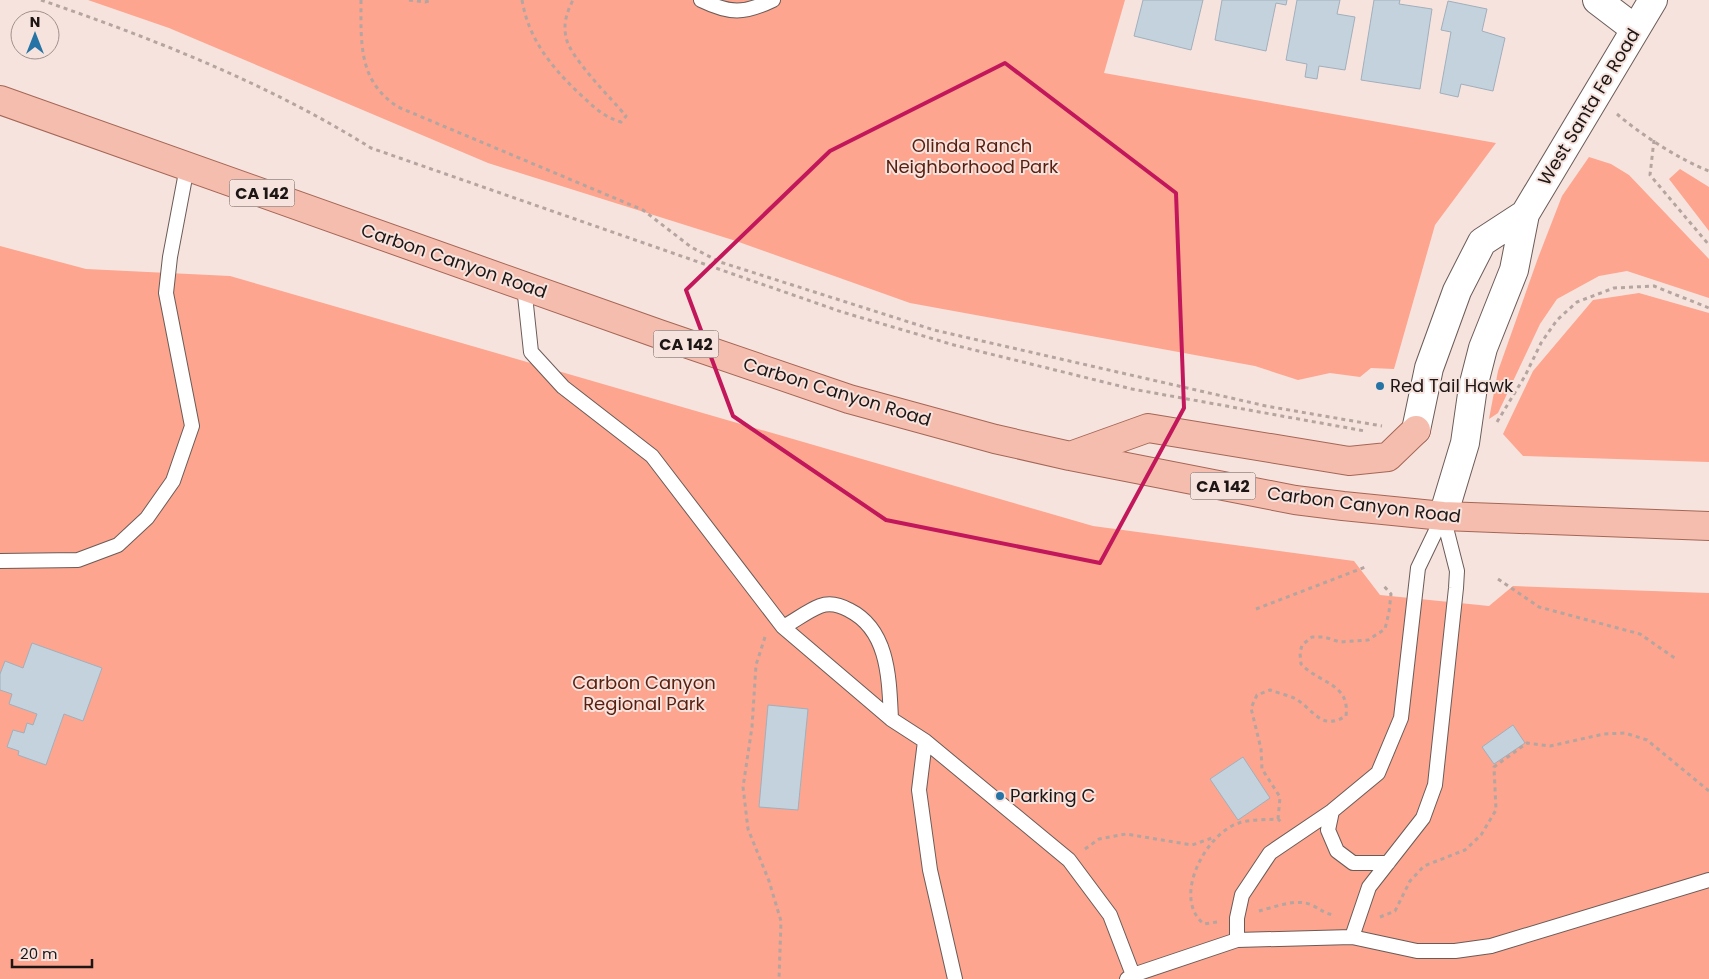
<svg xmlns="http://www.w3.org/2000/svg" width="1709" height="979" viewBox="0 0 1709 979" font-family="Poppins,sans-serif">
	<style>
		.green { fill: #fda58e }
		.building { fill: #c3d2dd; stroke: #a1afbb }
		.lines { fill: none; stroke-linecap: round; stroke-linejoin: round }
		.service-casing { stroke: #6b5b57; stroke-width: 16 }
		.minor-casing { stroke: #6b5b57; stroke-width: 30 }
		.tertiary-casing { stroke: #6b5b57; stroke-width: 30 }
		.primary-casing { stroke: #a56655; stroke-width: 30 }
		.path { stroke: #b5a5a1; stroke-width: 3; stroke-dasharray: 4 4; stroke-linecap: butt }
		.service { stroke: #fff; stroke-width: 14 }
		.minor { stroke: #fff; stroke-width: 28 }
		.tertiary { stroke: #fff; stroke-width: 28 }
		.primary { stroke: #f5bdae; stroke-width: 28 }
		.marked { fill: none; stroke: #c2185b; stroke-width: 4; stroke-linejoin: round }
		.poi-dot { fill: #2674a6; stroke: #f7e3de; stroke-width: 2 }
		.labels { text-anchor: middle; stroke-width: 4; stroke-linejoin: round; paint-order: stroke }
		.shield { fill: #f7e3de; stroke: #5e5451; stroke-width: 1 }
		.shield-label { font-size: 16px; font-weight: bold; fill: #1d1614 }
		.street-label { font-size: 18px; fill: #1d1614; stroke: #f7e3de }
		.park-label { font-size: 18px; fill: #581e0e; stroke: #f7e3de }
		.poi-label { font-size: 18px; fill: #1d1614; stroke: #f7e3de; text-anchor: start }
	</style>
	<rect width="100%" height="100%" fill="#f7e3de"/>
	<path class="green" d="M88,0H1125L1104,73L1496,143L1435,225L1394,369L1371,368L1360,377L1330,373L1298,380L1255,366L910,303L736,241L488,163L169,28Z
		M1589,157L1611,164L1629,175L1709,259V298L1627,271L1599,276L1557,299L1540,324L1498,413L1489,419L1498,371L1538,258L1562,196Z
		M1680,169L1709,187V231L1669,179Z
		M0,246L86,269L230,276L1093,526L1354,561L1380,595L1489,606L1513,586L1709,593V979H0Z
		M1639,293L1709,313V462L1523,456L1503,434L1533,371L1593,300Z"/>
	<path class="building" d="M1143,0H1203L1191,50L1134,36Z
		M1222,0H1287L1286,5L1276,3L1266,51L1215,40Z
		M1297,0H1340L1337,14L1355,17L1345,70L1319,66L1317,79L1305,77L1307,64L1286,60Z
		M1374,0H1400L1399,4L1432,9L1420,89L1361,80Z
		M1448,1L1487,9L1482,31L1505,38L1493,91L1461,84L1458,97L1440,93L1451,32L1441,30Z
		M32,643L102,668L83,721L64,714L46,765L18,755L19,751L7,747L13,730L24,733L27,723L33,725L37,714L9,704L12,694L0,690V674L5,661L23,668Z
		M768,705L808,709L798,810L759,807Z
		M1513,725L1525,743L1494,764L1482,747Z
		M1243,757L1270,798L1238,820L1210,779Z"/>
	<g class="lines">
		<defs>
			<path id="service" d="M701,0C730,14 744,14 773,0
				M524,286L531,352L563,387L652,456L783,627L891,719L925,741L1069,860L1110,915L1133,975
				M0,561L78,560L118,545L147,518L173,481L192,426L166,293L170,257L187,167
				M783,627C795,621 807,611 820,606C830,602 840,605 849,610C889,630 889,679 891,719
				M925,741L919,790L930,870L955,979
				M1332,811L1328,830L1337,851L1353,863H1388
				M1352,937L1369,887L1423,818L1435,785L1456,588L1457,571L1443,516
				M1237,940V918L1242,895L1270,853L1332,811L1378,773L1401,718L1418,568L1443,516
				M1127,979L1133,975L1237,940L1352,937L1417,951H1455L1491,946L1709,880"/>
			<path id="minor" d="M1597,0L1635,29"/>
			<path id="tertiary" d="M1416,430L1429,368L1457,291L1482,242L1525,214
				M1443,516L1465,443L1473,387L1483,348L1514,270L1525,214L1653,0"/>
			<path id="primary" d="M0,100L659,334L849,399L995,439L1070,456L1295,500L1343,506L1443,516L1709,526
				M1070,456L1148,428L1349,461L1388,457L1416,430"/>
		</defs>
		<use href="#service" class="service-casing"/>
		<use href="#minor" class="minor-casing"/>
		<use href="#tertiary" class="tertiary-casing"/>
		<use href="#primary" class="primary-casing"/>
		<path class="path" d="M41,0C154,39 269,84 371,148L842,312L954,345L1132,389L1365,431
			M361,0C361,43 358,81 398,107L643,210L691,247L720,262L934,330L1266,406L1382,426
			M409,0L425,2L432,0
			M522,0C529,41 553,69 583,97C595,108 604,117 621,122L626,116C612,99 569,57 566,37C563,23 567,12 573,0
			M1617,114C1640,134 1680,160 1709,171
			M1654,140L1650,175L1709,245
			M1497,422L1525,376L1541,343L1557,320L1577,302L1614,288L1654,286L1709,308
			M1498,579L1539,607L1640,634L1676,659
			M1256,609L1368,566
			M765,637L756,665L752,727L743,787L748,829L769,881L781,921L779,979
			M1278,819L1280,797L1262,769L1261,749L1251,708L1257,695L1270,690C1278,693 1288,695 1296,699C1315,711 1321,731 1346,716C1350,683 1320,684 1301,664L1300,653L1302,645L1312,637H1324L1340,642L1368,640L1385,629L1389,612L1391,594L1383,585
			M1085,849L1099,839L1126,834L1192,845L1215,837
			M1259,911C1275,907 1296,898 1312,905C1320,909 1325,914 1334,915
			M1380,917L1395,911L1410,881L1424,866L1465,850L1481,835L1496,810L1494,767L1527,743L1550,746L1604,734L1625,733L1647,740L1709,791
			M1217,922L1204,924C1171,898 1206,833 1239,823C1251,819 1266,820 1278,819L1281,822"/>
		<use href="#service" class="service"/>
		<use href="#minor" class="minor"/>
		<use href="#tertiary" class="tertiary"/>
		<use href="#primary" class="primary"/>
	</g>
	<path class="marked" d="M1005,63L1176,193L1184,408L1100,563L886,520L733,416L686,290L830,151Z"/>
	<g class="poi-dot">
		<circle cx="1380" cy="386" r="5"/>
		<circle cx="1000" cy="796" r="5"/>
	</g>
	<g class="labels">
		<g class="shield">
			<rect x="229.5" y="179.5" width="65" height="27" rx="4"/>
			<rect x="653.5" y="330.5" width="65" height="27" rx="4"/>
			<rect x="1190.5" y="472.5" width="65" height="27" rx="4"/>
		</g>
		<g class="shield-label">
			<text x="262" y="199">CA 142</text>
			<text x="686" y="350">CA 142</text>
			<text x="1223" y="492">CA 142</text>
		</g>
		<g class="street-label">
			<text transform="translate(1589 107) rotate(-59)" y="6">West Santa Fe Road</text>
			<text transform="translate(454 261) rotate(19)" y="6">Carbon Canyon Road</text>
			<text transform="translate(837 392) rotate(17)" y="6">Carbon Canyon Road</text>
			<text transform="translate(1364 505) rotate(7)" y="6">Carbon Canyon Road</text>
		</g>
		<g class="park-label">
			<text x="972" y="152">Olinda Ranch<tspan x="972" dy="21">Neighborhood Park</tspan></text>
			<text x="644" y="689">Carbon Canyon<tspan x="644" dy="21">Regional Park</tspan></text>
		</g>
		<g class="poi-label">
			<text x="1390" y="392">Red Tail Hawk</text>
			<text x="1010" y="802">Parking C</text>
		</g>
	</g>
	<g transform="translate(35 35)"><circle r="24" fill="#f7e3de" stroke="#a0918d"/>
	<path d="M0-4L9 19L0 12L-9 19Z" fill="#2674a6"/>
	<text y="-8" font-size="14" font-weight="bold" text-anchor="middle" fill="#1d1614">N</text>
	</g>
	<path d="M12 959v8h80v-8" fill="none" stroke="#1d1614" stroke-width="2.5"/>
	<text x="20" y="959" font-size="15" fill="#1d1614" stroke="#f7e3de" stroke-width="4" paint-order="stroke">20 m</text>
</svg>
